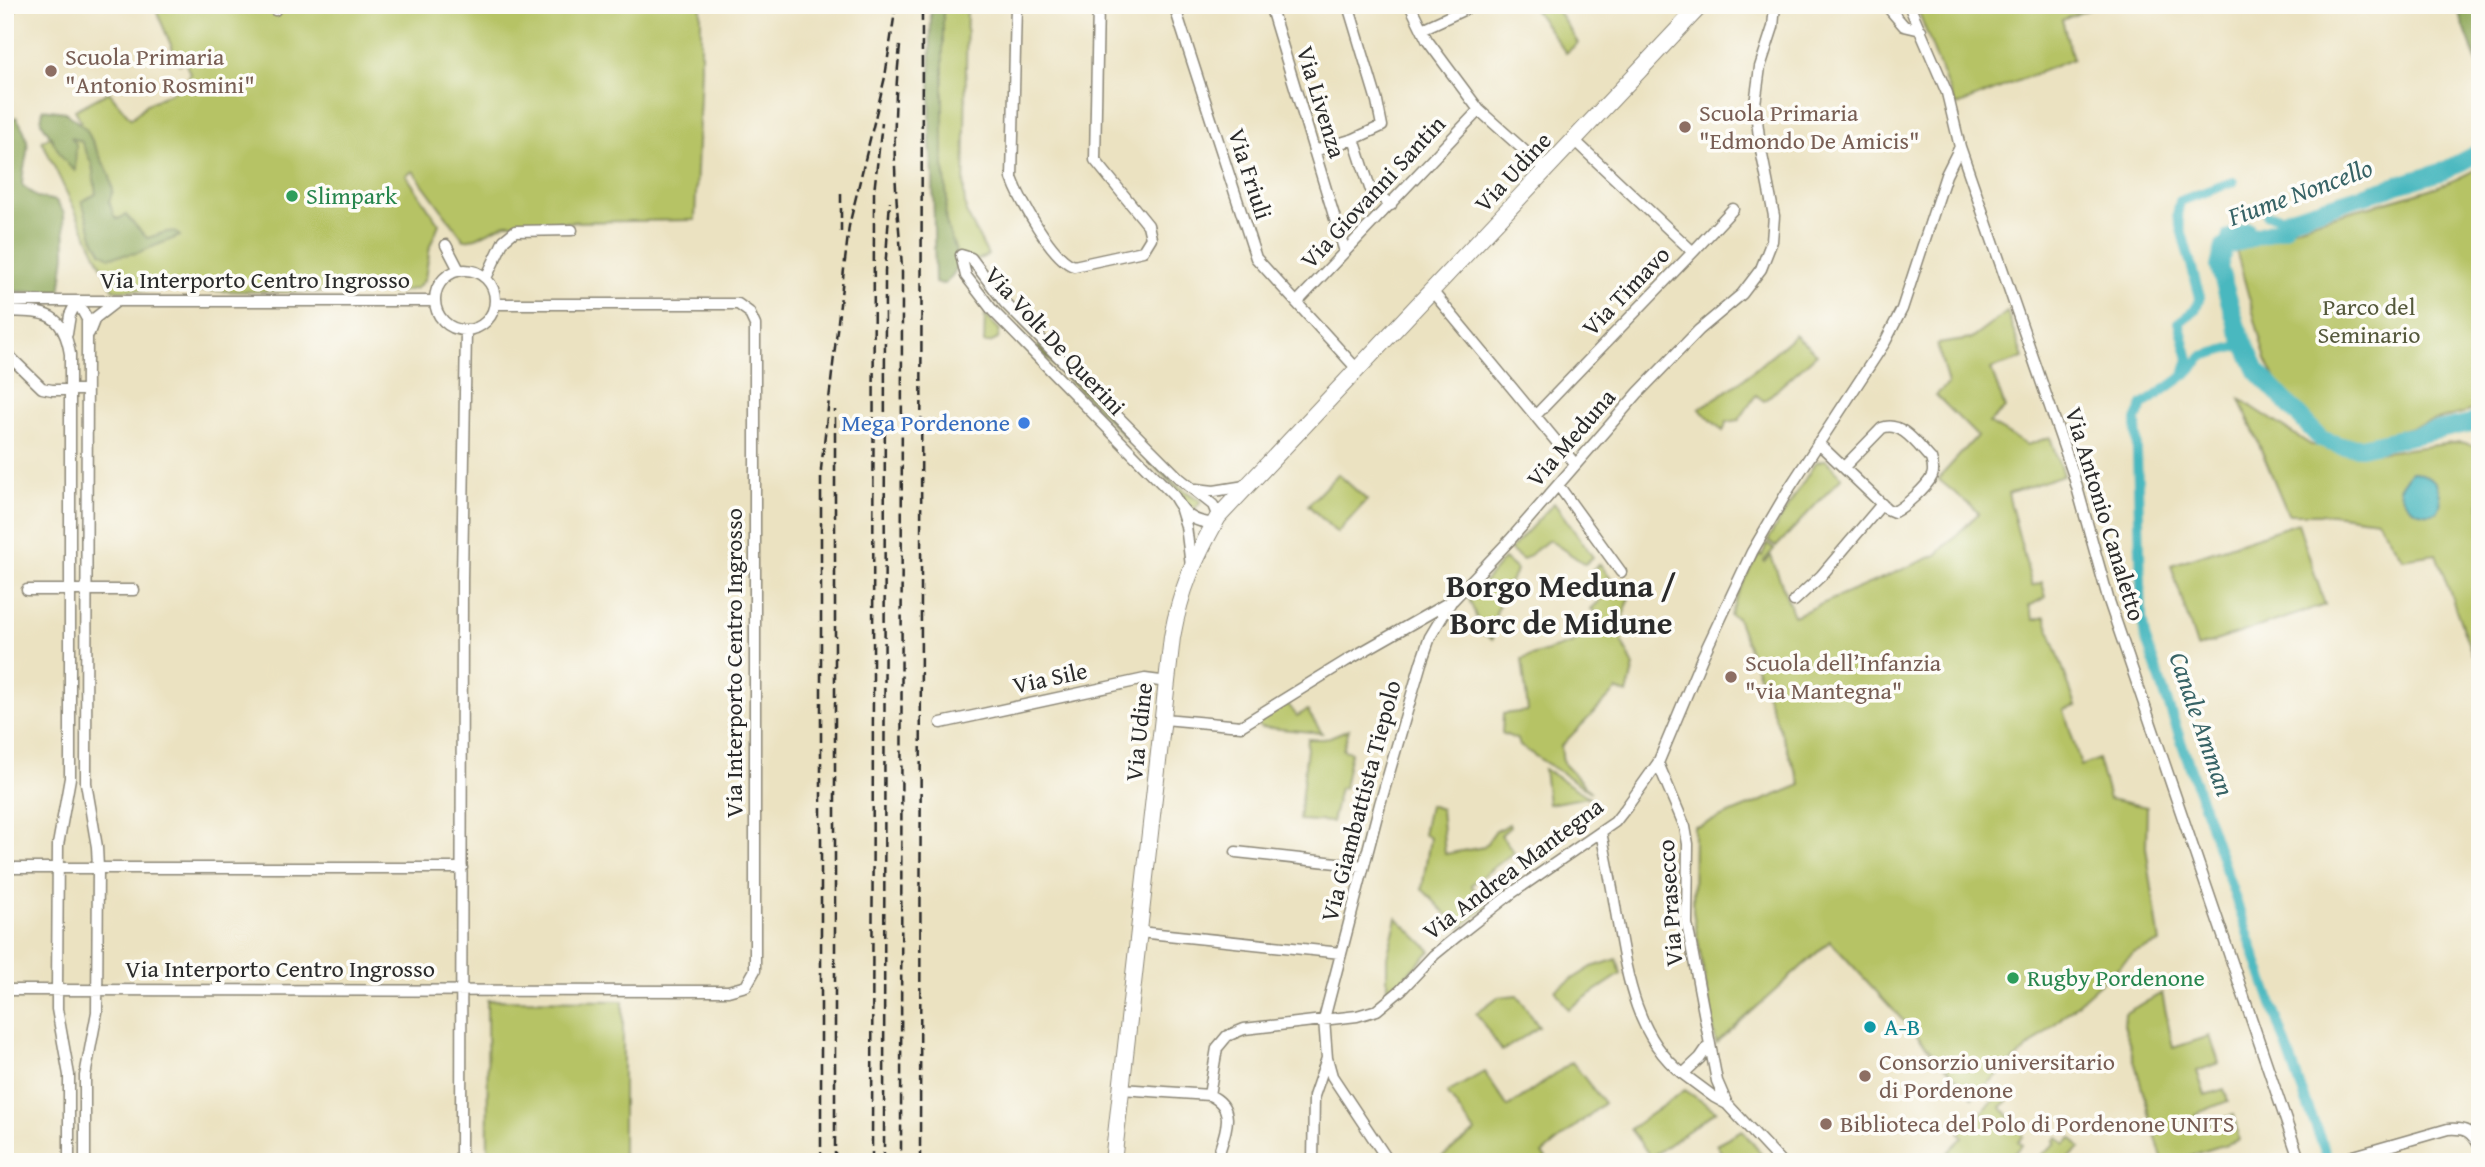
<svg xmlns="http://www.w3.org/2000/svg" width="2485" height="1167" viewBox="0 0 2485 1167" font-family="'Gentium Book Plus',serif">
	<style>
		.green { fill: #b6c365; stroke: #707748; stroke-width: 2 }
		.forest { fill: #90a95a; stroke: #5e6a42; stroke-width: 2 }
		.water { fill: #48b8bf; stroke: #3a7275; stroke-width: 2 }
		.lines { fill: none; stroke-linecap: round; stroke-linejoin: round }
		.canal { stroke: #48b8bf; stroke-width: 10 }
		.river { stroke: #48b8bf; stroke-width: 18 }
		.minor-casing { stroke: #8b8676; stroke-width: 13 }
		.secondary-casing { stroke: #8b8676; stroke-width: 18 }
		.minor { stroke: #fff; stroke-width: 10 }
		.secondary { stroke: #fff; stroke-width: 16 }
		.rail { stroke: #2b2b2b; stroke-width: 2.5; stroke-dasharray: 10 5; stroke-linecap: butt }
		.education-dot { fill: #8d6e63; stroke: #fdfcf7; stroke-width: 2.5 }
		.leisure-dot { fill: #2e9e5b; stroke: #fdfcf7; stroke-width: 2.5 }
		.shop-dot { fill: #3f7fe0; stroke: #fdfcf7; stroke-width: 2.5 }
		.culture-dot { fill: #0f9aa8; stroke: #fdfcf7; stroke-width: 2.5 }
		.labels { text-anchor: middle; stroke-width: 7; stroke-linejoin: round; paint-order: stroke }
		.education-label { font-size: 24px; fill: #785e54; stroke: #fdfcf7; text-anchor: start }
		.street-label { font-size: 24px; fill: #2b2b2b; stroke: #fdfcf7 }
		.leisure-label { font-size: 24px; fill: #27864d; stroke: #fdfcf7; text-anchor: start }
		.park-label { font-size: 24px; fill: #55593c; stroke: #fdfcf7 }
		.shop-label { font-size: 24px; fill: #366cbe; stroke: #fdfcf7; text-anchor: end }
		.culture-label { font-size: 24px; fill: #0d838f; stroke: #fdfcf7; text-anchor: start }
		.water-label { font-size: 26px; font-style: italic; fill: #376366; stroke: #fdfcf7 }
		.district-label { font-size: 32px; font-weight: bold; fill: #2b2b2b; stroke: #fdfcf7 }
	</style>
	<rect width="100%" height="100%" fill="#fdfcf7"/>
	<filter id="ink" filterUnits="userSpaceOnUse"><feTurbulence type="fractalNoise" baseFrequency=".0143" numOctaves="2"/><feDisplacementMap in="SourceGraphic" scale="14" xChannelSelector="R" yChannelSelector="G"/><feConvolveMatrix kernelMatrix="1 2 1 2 8 2 1 2 1" color-interpolation-filters="sRGB"/></filter>
	<filter id="wash" filterUnits="userSpaceOnUse"><feTurbulence type="fractalNoise" baseFrequency=".00686" numOctaves="4" result="noise"/><feDisplacementMap in="SourceGraphic" scale="28" xChannelSelector="R" yChannelSelector="G"/><feGaussianBlur stdDeviation="1.57" result="paint"/><feColorMatrix in="noise" values="0 0 0 0 0 0 0 0 0 0 0 0 0 0 0 0 0 1.4 0 .05"/><feComposite in="paint" operator="in"/></filter>
	<g filter="url(#wash)">
		<rect width="100%" height="100%" fill="#ebe2c1"/>
		<path class="green" d="M154,5H701V68L695,220L506,223L476,238L464,240L413,171L406,175L439,224L430,246L425,279L417,288L396,293L113,290L42,141L81,121L75,110L109,92L131,119L147,104L187,85L190,73L185,62L179,64Z
			M943,5H967L964,194L966,212L988,255L956,270C958,243 939,226 947,201L943,153Z
			M1531,5H1554L1578,43L1566,53Z
			M1916,5H2099L2062,20L2073,59L1955,106Z
			M2480,166V408L2365,440L2346,442L2328,436L2307,418L2277,382L2266,360L2236,250L2239,245C2271,236 2301,225 2332,216C2371,205 2449,189 2480,166Z
			M2007,312L2023,358L1991,369L2005,408L1989,423L2027,445L2050,437L2063,475L2008,494L2032,586L2042,582L2046,597L2029,606L2034,620L2045,617L2076,706L2064,710L2081,766L2098,759L2109,799L2147,807L2146,847L2160,943L2135,952L1973,1097L1830,941L1716,1044L1693,911L1694,826H1699L1801,785L1737,618L1730,615C1737,593 1747,573 1760,554L1762,556L1767,543L1774,549L1764,561L1765,562L1771,556L1794,616L1936,555L1979,513L1938,479L1977,436L1936,395L1948,384L1937,344L1971,339Z
			M985,315L1000,330L998,339L990,343H984Z
			M1795,335L1817,354L1764,401L1756,395L1739,420L1727,422L1723,431L1699,409L1740,382Z
			M1039,346L1176,485L1201,501L1191,514L1183,498L1172,484L1037,348Z
			M2240,399L2311,445L2385,452L2460,442L2480,447V652L2472,654L2436,554L2403,559L2377,520L2332,514H2288Z
			M1822,460H1826L1842,477L1776,547L1768,540L1770,536L1815,463Z
			M1338,474L1367,500L1337,533L1308,505Z
			M1554,503L1593,557L1585,564L1549,540L1523,560L1510,550Z
			M2298,523L2325,605L2197,647L2171,565Z
			M1504,559L1517,570C1502,593 1493,611 1493,639L1483,634L1469,599Z
			M1600,564L1616,586L1624,582L1629,600L1622,620L1627,622L1622,642L1634,666L1627,694L1616,690L1561,746L1563,763L1591,792L1520,746L1518,740L1502,733L1503,714L1528,711L1522,659L1573,643L1596,622L1595,612L1591,609L1606,595L1589,573Z
			M1287,703L1297,716L1307,710L1322,733L1260,727L1257,724Z
			M1349,729L1343,750L1351,752L1344,788H1340L1332,822L1299,820L1308,739H1325Z
			M1544,769L1589,797L1548,804Z
			M1429,805L1441,809L1445,854L1484,847L1496,830L1501,829L1509,824L1510,827L1501,835L1514,852L1471,885L1488,906L1460,928L1422,889L1430,838L1423,834Z
			M1397,918L1431,951L1387,994V957Z
			M1617,959L1621,974L1568,1009L1555,990L1592,967Z
			M2162,993L2173,1048L2210,1036L2219,1063L2197,1071L2205,1095L2224,1089L2228,1101L2195,1114L2198,1126L2234,1115L2239,1140L2170,1162H2163L2124,1025L2125,1013Z
			M1517,995L1539,1027L1502,1051L1476,1013L1498,997Z
			M487,1000L623,1001V1162H488Z
			M1572,1062L1604,1103L1542,1154L1550,1162H1445L1442,1157L1475,1132L1447,1093L1484,1072L1508,1107Z
			M1685,1090L1716,1111L1651,1157L1630,1129Z
			M1999,1096L2005,1097L2008,1101L2001,1107L2022,1131L2023,1137L2018,1141L2022,1145L2006,1162H1957L1948,1152L1963,1137L1959,1132Z
			M1742,1130L1768,1162H1727L1716,1144Z
			M2058,1137L2065,1144L2072,1138L2080,1148L2065,1162H2025L2031,1156L2035,1160L2056,1143L2054,1141Z"/>
		<path class="forest" d="M931,5H943V153L947,202C938,228 965,250 955,271C953,276 948,280 945,284L935,283L933,176L930,144Z
			M2456,5H2480V70L2457,8Z
			M43,109L65,112L86,129L110,176L113,191L109,201L114,216L118,219L126,215L147,238C158,236 171,226 180,236L137,253L110,257L101,252L93,237L82,201L96,194L92,164L81,141L72,138L76,144L75,171C59,159 54,138 41,122Z
			M16,117C37,147 23,154 22,185L37,197L56,201L64,213L65,255L60,293L5,291V123Z"/>
		<path class="water" d="M2411,471C2428,476 2437,477 2440,496C2441,503 2441,506 2437,512C2417,517 2404,506 2399,488Z"/>
		<g class="lines">
			<path class="canal" d="M2267,215L2290,218
				M2224,247L2227,235L2249,227
				M2245,344L2203,356L2185,375L2143,405L2136,420L2142,618L2145,637L2301,1088L2329,1162
				M2185,372L2189,359L2179,322L2195,310L2200,297L2177,215L2180,201L2233,182"/>
			<path class="river" d="M2480,152L2444,171L2290,218L2283,228L2224,247L2219,267L2237,327L2257,371L2321,439L2341,446L2361,447L2480,421"/>
		</g>
	</g>
	<g filter="url(#ink)">
		<g class="lines">
			<defs>
				<path id="minor" d="M272,5L275,10
					M1016,5L1012,178C1020,200 1053,260 1074,266L1143,251L1151,238L1148,225L1095,160L1098,5
					M1174,5L1256,258L1357,369
					M1270,5L1345,252
					M1348,5L1377,101L1382,126L1354,139L1370,188L1391,205
					M1410,5L1427,40L1479,110L1546,170
					M1886,5L1904,26L1921,30
					M1909,5L1947,93L1960,147L2073,473L2108,598L2298,1156
					M5,9L15,5
					M1422,29L1474,5
					M1314,151L1354,139
					M446,245L459,270
					M1693,252L1733,209
					M435 300a30 30 0 1 1 60 0a30 30 0 1 1-60 0Z
					M486,278L504,240L515,231L572,230
					M1432,291L1575,464
					M5,301H434
					M77,301L87,319V339L86,783L97,847L98,868L97,1012L85,1076V1162
					M1299,303L1301,298L1479,110
					M5,311C43,312 63,310 70,354V778L58,845L57,990V1009L69,1075V1162
					M89,333L95,318L117,301
					M67,334L70,315L77,301
					M5,352L42,388L52,390H86
					M1535,416L1693,252L1574,140
					M1818,443L1887,509L1894,512C1904,507 1927,487 1932,476C1934,471 1933,465 1931,459C1919,447 1902,420 1882,428L1844,467
					M1558,485L1621,572
					M1196,489L1214,491L1245,486
					M1181,510L1186,526L1191,566
					M1214,523C1193,523 1184,514 1174,496L993,311L966,276L961,255L971,258L1005,303L1179,478L1213,505L1218,517
					M27,590H134
					M1794,601L1821,576L1882,504
					M1164,719L1241,726L1346,661L1453,600L1510,540L1638,393L1699,330L1742,294L1761,269L1772,241L1774,216L1760,145L1755,104L1760,67L1773,27L1775,5
					M941,723L1145,679L1168,682
					M1658,763L1685,827L1688,844L1687,924L1717,1081L1727,1104L1781,1162
					M1601,832C1606,858 1612,885 1616,912C1626,969 1634,1036 1683,1074
					M1236,852L1364,866
					M5,868H462
					M1139,932L1341,953
					M5,990L728,991L746,986L755,970V325L749,312L738,304H495
					M1709,1045L1700,1058L1683,1074L1714,1097L1727,1104
					M1121,1089L1209,1095L1217,1048L1227,1036L1244,1029L1357,1016L1377,1010L1401,990L1434,955L1456,937L1512,893L1615,822L1626,808L1658,763L1702,658L1752,552L1790,487L1885,342L1902,309L1946,175L1960,147
					M1209,1095C1240,1108 1223,1137 1216,1162
					M2298,1156L2312,1162
					M461,1162L462,579L466,331
					M1313,1162L1314,1096L1327,1058
					M1389,1162L1332,1076L1327,1058L1324,1019L1380,804L1421,663L1430,637L1451,602
					M2333,1162L2448,1129C2466,1128 2471,1131 2480,1147"/>
				<path id="secondary" d="M1113,1162L1172,637C1181,588 1194,560 1218,517L1701,5"/>
			</defs>
			<use href="#minor" class="minor-casing"/>
			<use href="#secondary" class="secondary-casing"/>
			<use href="#minor" class="minor"/>
			<use href="#secondary" class="secondary"/>
			<path class="rail" d="M900,46C895,93 893,141 896,188C897,216 901,243 902,271L901,1162
				M841,193V232
				M821,1162V469L849,226L885,77L896,5
				M835,1162V410
				M872,1162L874,192L882,123
				M884,1162L885,271L890,201
				M920,1162L922,5"/>
		</g>
	</g>
	<g class="education-dot">
		<circle cx="51" cy="71" r="7"/>
		<circle cx="1685" cy="127" r="7"/>
		<circle cx="1731" cy="677" r="7"/>
		<circle cx="1865" cy="1076" r="7"/>
		<circle cx="1826" cy="1124" r="7"/>
	</g>
	<g class="leisure-dot">
		<circle cx="292" cy="196" r="7"/>
		<circle cx="2013" cy="978" r="7"/>
	</g>
	<circle class="shop-dot" cx="1024" cy="423" r="7"/>
	<circle class="culture-dot" cx="1870" cy="1027" r="7"/>
	<g class="labels">
		<g class="education-label">
			<text x="65" y="65">Scuola Primaria<tspan x="65" dy="28">"Antonio Rosmini"</tspan></text>
			<text x="1699" y="121">Scuola Primaria<tspan x="1699" dy="28">"Edmondo De Amicis"</tspan></text>
			<text x="1745" y="671">Scuola dell’Infanzia<tspan x="1745" dy="28">"via Mantegna"</tspan></text>
			<text x="1879" y="1070">Consorzio universitario<tspan x="1879" dy="28">di Pordenone</tspan></text>
			<text x="1840" y="1132">Biblioteca del Polo di Pordenone UNITS</text>
		</g>
		<g class="street-label">
			<text transform="translate(1321 102) rotate(73)" y="8">Via Livenza</text>
			<text transform="translate(1513 172) rotate(-47)" y="8">Via Udine</text>
			<text transform="translate(1250 174) rotate(72)" y="8">Via Friuli</text>
			<text transform="translate(1373 192) rotate(-47)" y="8">Via Giovanni Santin</text>
			<text x="255" y="288">Via Interporto Centro Ingrosso</text>
			<text transform="translate(1626 291) rotate(-46)" y="8">Via Timavo</text>
			<text transform="translate(1055 341) rotate(47)" y="8">Via Volt De Querini</text>
			<text transform="translate(1571 438) rotate(-49)" y="8">Via Meduna</text>
			<text transform="translate(2105 514) rotate(73)" y="8">Via Antonio Canaletto</text>
			<text transform="translate(734 663) rotate(-90)" y="8">Via Interporto Centro Ingrosso</text>
			<text transform="translate(1050 678) rotate(-12)" y="8">Via Sile</text>
			<text transform="translate(1139 732) rotate(-84)" y="8">Via Udine</text>
			<text transform="translate(1361 801) rotate(-75)" y="8">Via Giambattista Tiepolo</text>
			<text transform="translate(1513 869) rotate(-37)" y="8">Via Andrea Mantegna</text>
			<text transform="translate(1670 903) rotate(-94)" y="8">Via Prasecco</text>
			<text x="280" y="977">Via Interporto Centro Ingrosso</text>
		</g>
		<g class="leisure-label">
			<text x="306" y="204">Slimpark</text>
			<text x="2027" y="986">Rugby Pordenone</text>
		</g>
		<g class="park-label">
			<text x="2369" y="315">Parco del<tspan x="2369" dy="28">Seminario</tspan></text>
		</g>
		<g class="shop-label">
			<text x="1010" y="431">Mega Pordenone</text>
		</g>
		<g class="culture-label">
			<text x="1884" y="1035">A-B</text>
		</g>
		<g class="water-label">
			<text transform="translate(2300 192) rotate(-20)" y="9">Fiume Noncello</text>
			<text transform="translate(2202 724) rotate(71)" y="9">Canale Amman</text>
		</g>
		<g class="district-label">
			<text x="1561" y="597">Borgo Meduna /<tspan x="1561" dy="37">Borc de Midune</tspan></text>
		</g>
	</g>
	<rect width="2485" height="1167" fill="none" stroke="#fdfcf7" stroke-width="28"/>
</svg>
